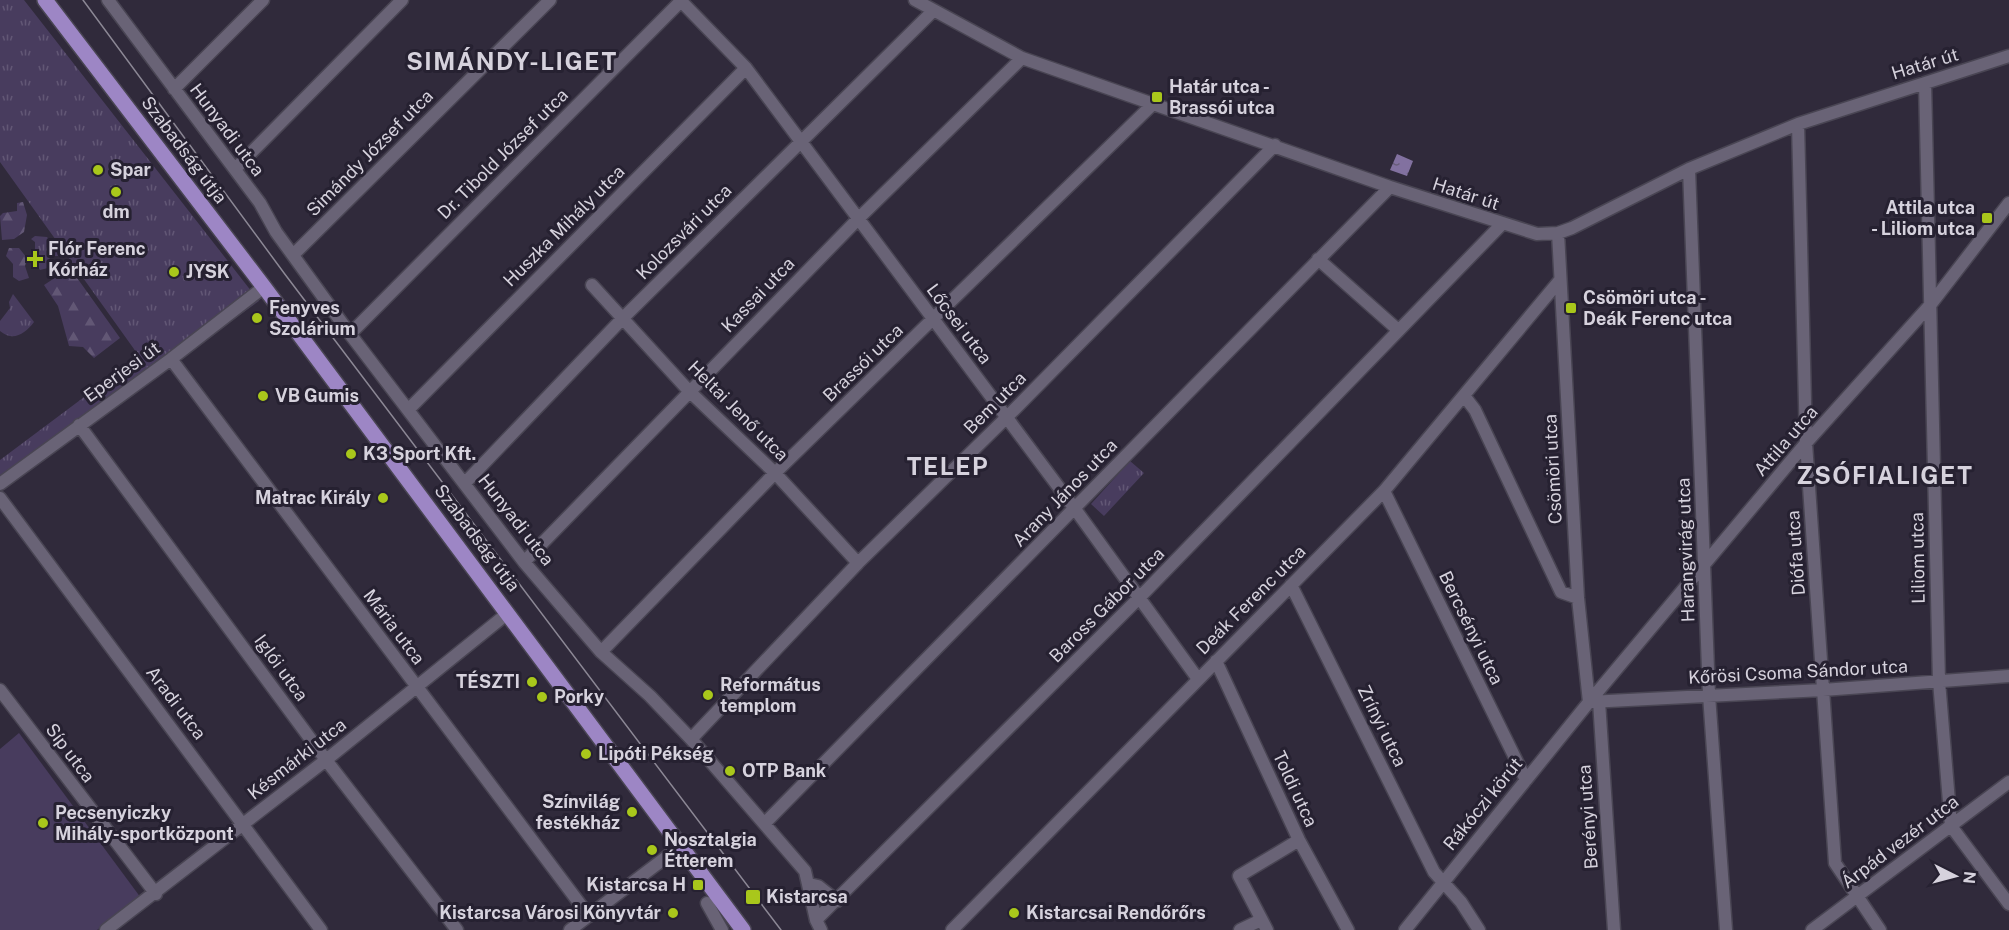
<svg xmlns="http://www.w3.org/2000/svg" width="2009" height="930" viewBox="0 0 2009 930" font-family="'Public Sans',sans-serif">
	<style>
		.grass { fill: url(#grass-tufts) }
		.forest { fill: url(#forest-firs) }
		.pitch { fill: #483c5e }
		.water { fill: url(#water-ripples) }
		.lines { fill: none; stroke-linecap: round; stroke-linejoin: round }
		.minor-casing { stroke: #494553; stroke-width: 15 }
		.major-casing { stroke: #494553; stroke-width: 18 }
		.minor { stroke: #696376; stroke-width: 12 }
		.major { stroke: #9d86c5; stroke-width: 15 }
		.tram { stroke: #8c8895; stroke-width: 1.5 }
		.poi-dot { fill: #a9c71b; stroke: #262131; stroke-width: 2 }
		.labels { text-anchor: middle; stroke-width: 6; stroke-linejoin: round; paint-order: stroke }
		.street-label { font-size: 18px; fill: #d6d2dd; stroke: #262131 }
		.poi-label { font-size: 18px; font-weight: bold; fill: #d6d2dd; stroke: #262131; text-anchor: start }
		.district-label { font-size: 24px; font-weight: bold; letter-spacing: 1.5px; fill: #d6d2dd; stroke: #262131 }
	</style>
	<defs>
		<pattern id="grass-tufts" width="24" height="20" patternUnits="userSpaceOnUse" patternTransform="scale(1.5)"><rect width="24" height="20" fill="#483c5e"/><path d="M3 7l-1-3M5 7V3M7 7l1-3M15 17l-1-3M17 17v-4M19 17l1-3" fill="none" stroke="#625775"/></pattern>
		<pattern id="forest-firs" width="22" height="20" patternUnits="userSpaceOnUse" patternTransform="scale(1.5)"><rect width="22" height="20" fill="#483c5e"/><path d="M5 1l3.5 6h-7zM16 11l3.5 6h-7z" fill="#625775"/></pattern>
		<pattern id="water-ripples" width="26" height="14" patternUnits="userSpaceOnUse" patternTransform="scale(1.5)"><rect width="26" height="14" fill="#8271a0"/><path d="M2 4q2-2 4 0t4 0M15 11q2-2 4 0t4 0" fill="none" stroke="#685d7a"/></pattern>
	</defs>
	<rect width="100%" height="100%" fill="#302a3b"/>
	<path class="grass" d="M0,0H24L259,301L0,485V460L139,356L0,162Z
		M35,236L47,237L61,256H50L48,268L40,270L35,262V242L31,239Z
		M13,294L34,322C25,334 13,342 0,331V321L10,308L9,302Z
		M1130,461L1144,473L1104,516L1091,504Z"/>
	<path class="forest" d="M23,202L27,215L24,232L14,239L2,240L0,216L3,213L17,211V203Z
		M9,248H19L27,258L25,266L29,278L19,281L13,277V264L6,256Z
		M70,268L120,338L94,358L83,347L69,346L58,306L44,285Z"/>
	<path class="pitch" d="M19,733L141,898L97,930H0V749Z"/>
	<path class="water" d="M1397,154L1413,161L1407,176L1390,170Z"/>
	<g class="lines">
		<defs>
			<path id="minor" d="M108,0L260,203L276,232L350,334L524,562L601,652L650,696L691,739L805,871L816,920L821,930
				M680,0L746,68L1075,509L1198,679
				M915,0L1022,58L1390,187L1537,234L1558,233L1572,228L1689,169L1798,124L2009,56
				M1925,83L1939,681L1951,826L2009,904
				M174,89L263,0
				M1798,124L1806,443L1835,863L1880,930
				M235,169L402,0
				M1689,169L1709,695L1726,930
				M1558,233L1578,598L1589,702
				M293,255L550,0
				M1318,259L1397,329
				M592,285L689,391L775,473L858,563
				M350,334L682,0
				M171,359L589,916
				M1465,397L1475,410L1561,592L1578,598
				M408,410L746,68
				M79,425L326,760L457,930
				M465,483L623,318L933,11
				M0,484L171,359L264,287
				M1384,491L1526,780
				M0,498L321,930
				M524,562L859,218L1022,58
				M1291,585L1434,872L1461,902L1479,930
				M601,652L775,473L1154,103
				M1216,661L1299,840L1348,930
				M0,690L156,894
				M1599,701L1614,930
				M1589,702L1823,690L2009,676
				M691,739L858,563L1006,418L1275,145
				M765,823L1390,187
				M809,884L818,886L837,901
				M707,903L722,930
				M816,920L1139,598L1502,224
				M106,930L326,760L508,613
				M570,930L669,855
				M952,930L1384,491L1560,280
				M1240,930L1261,920
				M1267,930L1239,876L1299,840
				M1405,930L1589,702L1806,443L1931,304L2009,203
				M1812,930L2009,782"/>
			<path id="major" d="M45,0L264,287L743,930"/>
		</defs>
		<use href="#minor" class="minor-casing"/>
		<use href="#major" class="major-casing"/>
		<use href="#minor" class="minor"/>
		<use href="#major" class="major"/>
		<path class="tram" d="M83,0L284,273L781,930"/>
	</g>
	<g class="poi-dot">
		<rect x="1151" y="91" width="12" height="12" rx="3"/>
		<circle cx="98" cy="170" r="6"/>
		<circle cx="116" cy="192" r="6"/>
		<rect x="1981" y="212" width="12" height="12" rx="3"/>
		<path d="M32 250h6v6h6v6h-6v6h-6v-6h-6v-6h6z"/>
		<circle cx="174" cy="272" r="6"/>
		<rect x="1565" y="302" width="12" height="12" rx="3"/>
		<circle cx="257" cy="318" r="6"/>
		<circle cx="263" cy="396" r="6"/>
		<circle cx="351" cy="454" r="6"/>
		<circle cx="383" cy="498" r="6"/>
		<circle cx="532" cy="682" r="6"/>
		<circle cx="708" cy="695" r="6"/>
		<circle cx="542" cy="697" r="6"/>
		<circle cx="586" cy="754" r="6"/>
		<circle cx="730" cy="771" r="6"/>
		<circle cx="632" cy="812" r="6"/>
		<circle cx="43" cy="823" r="6"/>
		<circle cx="652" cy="850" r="6"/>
		<rect x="692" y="879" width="12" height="12" rx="3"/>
		<rect x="745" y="889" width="16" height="16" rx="3"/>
		<circle cx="673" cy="913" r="6"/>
		<circle cx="1014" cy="913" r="6"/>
	</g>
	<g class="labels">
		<g class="street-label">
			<text transform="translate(1925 64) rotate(-17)" y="6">Határ út</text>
			<text transform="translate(227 130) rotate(53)" y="6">Hunyadi utca</text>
			<text transform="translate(184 150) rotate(53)" y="6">Szabadság útja</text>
			<text transform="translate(370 153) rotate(-45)" y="6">Simándy József utca</text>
			<text transform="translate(503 154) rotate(-45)" y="6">Dr. Tibold József utca</text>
			<text transform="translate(1466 194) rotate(18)" y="6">Határ út</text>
			<text transform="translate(564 226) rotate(-45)" y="6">Huszka Mihály utca</text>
			<text transform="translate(684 232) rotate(-45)" y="6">Kolozsvári utca</text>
			<text transform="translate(758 295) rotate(-46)" y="6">Kassai utca</text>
			<text transform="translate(959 324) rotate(53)" y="6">Lőcsei utca</text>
			<text transform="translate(863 363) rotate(-44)" y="6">Brassói utca</text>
			<text transform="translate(122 372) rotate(-36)" y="6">Eperjesi út</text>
			<text transform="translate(995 403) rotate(-45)" y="6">Bem utca</text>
			<text transform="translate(738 411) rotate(45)" y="6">Heltai Jenő utca</text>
			<text transform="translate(1786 441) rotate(-49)" y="6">Attila utca</text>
			<text transform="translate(1553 469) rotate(-93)" y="6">Csömöri utca</text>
			<text transform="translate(1065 493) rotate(-46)" y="6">Arany János utca</text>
			<text transform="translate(516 520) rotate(52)" y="6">Hunyadi utca</text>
			<text transform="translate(477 538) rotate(53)" y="6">Szabadság útja</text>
			<text transform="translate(1686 550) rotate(-92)" y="6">Harangvirág utca</text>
			<text transform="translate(1796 553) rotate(-94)" y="6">Diófa utca</text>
			<text transform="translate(1918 558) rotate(-91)" y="6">Liliom utca</text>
			<text transform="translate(1251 600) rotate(-45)" y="6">Deák Ferenc utca</text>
			<text transform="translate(1107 605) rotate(-45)" y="6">Baross Gábor utca</text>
			<text transform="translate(394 627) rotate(53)" y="6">Mária utca</text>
			<text transform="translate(1471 628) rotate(64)" y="6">Bercsényi utca</text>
			<text transform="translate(281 668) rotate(54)" y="6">Iglói utca</text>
			<text transform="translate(1798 672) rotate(-3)" y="6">Kőrösi Csoma Sándor utca</text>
			<text transform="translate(176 703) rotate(53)" y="6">Aradi utca</text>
			<text transform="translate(1382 726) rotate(64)" y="6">Zrínyi utca</text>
			<text transform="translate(70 753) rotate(53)" y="6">Síp utca</text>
			<text transform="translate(297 759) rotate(-38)" y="6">Késmárki utca</text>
			<text transform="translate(1295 789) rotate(65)" y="6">Toldi utca</text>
			<text transform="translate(1483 804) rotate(-51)" y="6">Rákóczi körút</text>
			<text transform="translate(1588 817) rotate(-94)" y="6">Berényi utca</text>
			<text transform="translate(1900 842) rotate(-37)" y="6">Árpád vezér utca</text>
		</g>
		<g class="poi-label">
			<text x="1169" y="93">Határ utca -<tspan x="1169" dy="21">Brassói utca</tspan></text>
			<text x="110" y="176">Spar</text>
			<text x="1975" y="214" text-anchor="end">Attila utca<tspan x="1975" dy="21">- Liliom utca</tspan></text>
			<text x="116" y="218" text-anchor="middle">dm</text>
			<text x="48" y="255">Flór Ferenc<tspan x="48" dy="21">Kórház</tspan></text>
			<text x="186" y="278">JYSK</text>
			<text x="1583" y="304">Csömöri utca -<tspan x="1583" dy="21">Deák Ferenc utca</tspan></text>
			<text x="269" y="314">Fenyves<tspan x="269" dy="21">Szolárium</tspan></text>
			<text x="275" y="402">VB Gumis</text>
			<text x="363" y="460">K3 Sport Kft.</text>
			<text x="371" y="504" text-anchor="end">Matrac Király</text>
			<text x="520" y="688" text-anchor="end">TÉSZTI</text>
			<text x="720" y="691">Református<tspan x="720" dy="21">templom</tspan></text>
			<text x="554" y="703">Porky</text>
			<text x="598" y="760">Lipóti Pékség</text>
			<text x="742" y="777">OTP Bank</text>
			<text x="620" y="808" text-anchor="end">Színvilág<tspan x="620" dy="21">festékház</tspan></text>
			<text x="55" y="819">Pecsenyiczky<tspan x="55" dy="21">Mihály-sportközpont</tspan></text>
			<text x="664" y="846">Nosztalgia<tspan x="664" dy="21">Étterem</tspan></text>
			<text x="686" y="891" text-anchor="end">Kistarcsa H</text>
			<text x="766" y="903">Kistarcsa</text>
			<text x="661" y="919" text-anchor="end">Kistarcsa Városi Könyvtár</text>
			<text x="1026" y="919">Kistarcsai Rendőrőrs</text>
		</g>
		<g class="district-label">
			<text x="512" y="70">SIMÁNDY-LIGET</text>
			<text x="948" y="475">TELEP</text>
			<text x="1885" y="484">ZSÓFIALIGET</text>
		</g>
	</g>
	<g transform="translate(1955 876) rotate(96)" stroke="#262131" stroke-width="4.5" paint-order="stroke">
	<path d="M0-4.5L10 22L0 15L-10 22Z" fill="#d6d2dd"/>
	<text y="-9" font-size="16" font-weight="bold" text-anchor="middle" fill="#d6d2dd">N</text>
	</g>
</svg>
